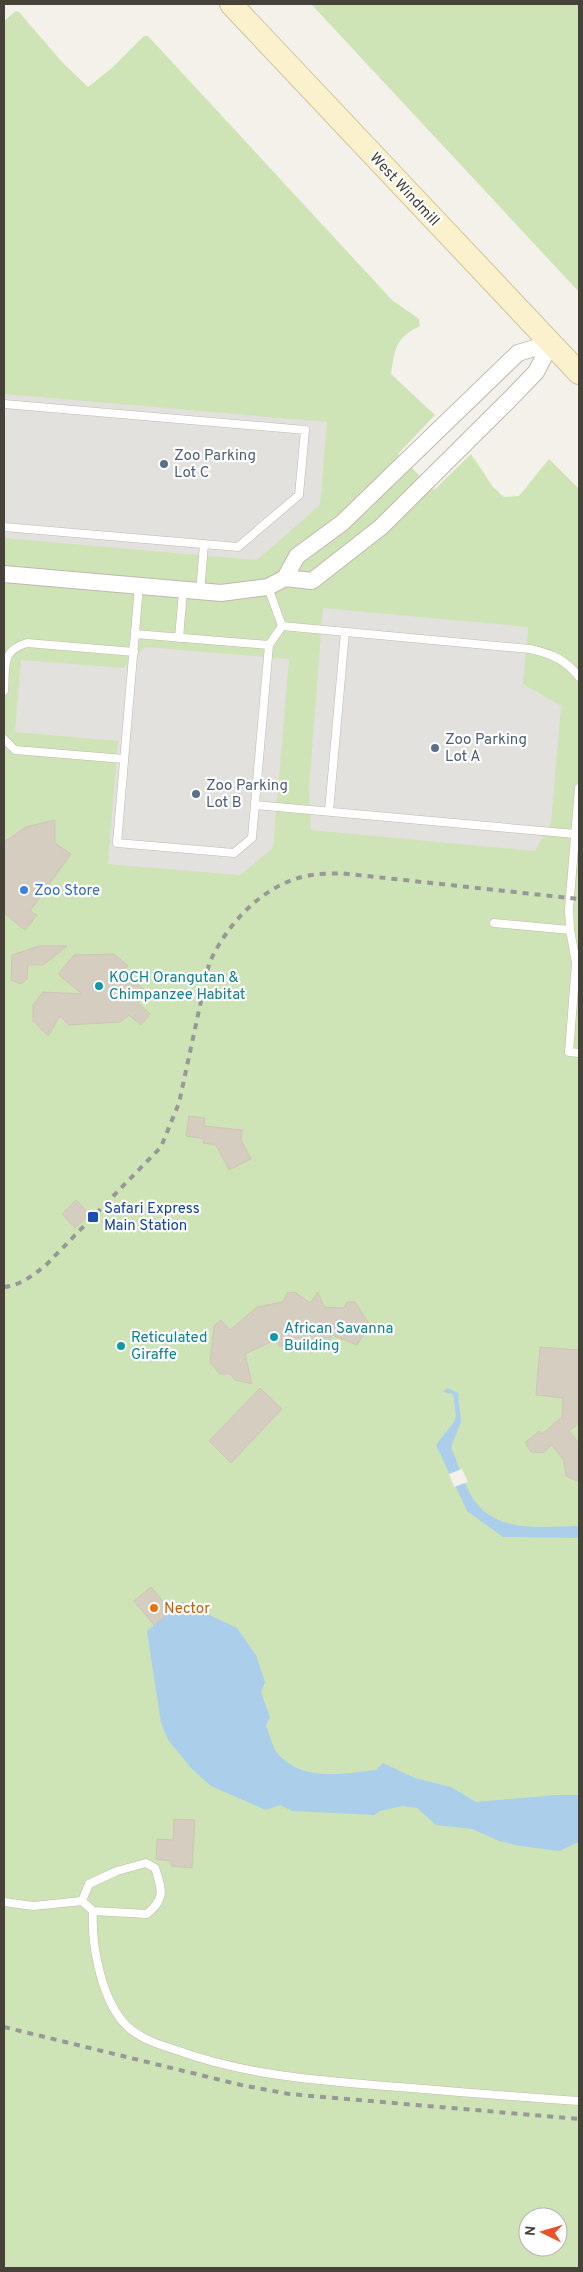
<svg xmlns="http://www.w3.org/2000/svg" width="583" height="2272" viewBox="0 0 583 2272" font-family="Overpass,sans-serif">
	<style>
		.green { fill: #cee4b6; fill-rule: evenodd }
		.parking { fill: #e3e1de }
		.water { fill: #abceeb }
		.pier { fill: #f4f1ea }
		.building { fill: #d4cdc0; stroke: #cfc5b4 }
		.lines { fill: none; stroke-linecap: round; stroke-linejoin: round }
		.lane-casing { stroke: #bfb9ad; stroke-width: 9 }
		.street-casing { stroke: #bfb9ad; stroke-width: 18 }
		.secondary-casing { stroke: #d0c59d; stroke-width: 24 }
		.lane { stroke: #fff; stroke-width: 8 }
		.street { stroke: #fff; stroke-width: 16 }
		.secondary { stroke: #fbf1cd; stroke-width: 22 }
		.rail { stroke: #989898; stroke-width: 4; stroke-dasharray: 6 6; stroke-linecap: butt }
		.service-dot { fill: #5c6f8a; stroke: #fff; stroke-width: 2 }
		.shop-dot { fill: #3f7fe0; stroke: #fff; stroke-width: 2 }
		.culture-dot { fill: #0f9aa8; stroke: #fff; stroke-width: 2 }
		.transit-dot { fill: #1a4fb4; stroke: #fff; stroke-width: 2 }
		.food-dot { fill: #e8710a; stroke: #fff; stroke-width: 2 }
		.labels { text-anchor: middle; stroke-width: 4.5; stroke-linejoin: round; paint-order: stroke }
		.street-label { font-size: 15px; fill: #474239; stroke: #fff }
		.service-label { font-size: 15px; fill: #4e5e75; stroke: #fff; text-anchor: start }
		.shop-label { font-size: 15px; fill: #366cbe; stroke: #fff; text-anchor: start }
		.culture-label { font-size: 15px; fill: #0d838f; stroke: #fff; text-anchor: start }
		.transit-label { font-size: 15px; fill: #164399; stroke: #fff; text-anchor: start }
		.food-label { font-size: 15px; fill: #c56008; stroke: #fff; text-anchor: start }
	</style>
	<rect width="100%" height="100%" fill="#f4f1ea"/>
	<path class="green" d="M311,4H579V292Z
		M16,11L19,12L62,62L88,87L113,67L144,36H148L392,300L419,319L420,326C395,338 395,349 391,374L435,415L398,454L434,490L471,454L493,487L504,497L519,496L549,459L579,489V2268H4V21ZM528,2217H558V2247H528Z"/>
	<path class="parking" d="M4,394L327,422L320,505L257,560L4,538Z
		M323,608L528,627L523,684L561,706L551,823L535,851L311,830L309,790Z
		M145,647L289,659L273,848L240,875L108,864L118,741L15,732L21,660L123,668Z"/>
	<path class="water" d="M447,1388L458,1393L461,1422L451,1447C458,1463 466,1491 477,1504C502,1534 545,1526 579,1526V1538L503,1537L467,1511L436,1445L454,1422L456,1416L453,1394L443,1392Z
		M182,1602L237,1628L256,1655L265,1682L261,1692L270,1717L266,1725C270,1736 273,1752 283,1759C310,1782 345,1773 376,1770L383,1763L415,1778L451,1787L476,1802L556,1795H579V1842L559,1851L520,1846L499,1841L472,1829L436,1825L417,1808L402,1806L380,1811L374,1815L292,1811L280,1805L266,1810L211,1786L192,1769L168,1740L161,1723L147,1631Z"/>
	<path class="pier" d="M462,1469L468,1482L454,1487L449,1474Z"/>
	<path class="building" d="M55,820V843L71,854L30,911L37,915L25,930L4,913V842L26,827Z
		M39,946H67L43,965H28L27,979L21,984L11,980L12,955Z
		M114,954L128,966L123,972L147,992L138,1003L150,1014L141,1025L129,1015L120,1022L69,1025L60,1016L48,1036L33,1021V1005L43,992L82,994L58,974L74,955Z
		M189,1116L205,1118L204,1126L242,1130L241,1140L251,1159L229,1170L216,1145L203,1143L204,1139L186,1136Z
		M76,1200L90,1214L75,1228L62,1214Z
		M295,1292L310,1303L318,1292L324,1307L344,1308L347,1302H355L370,1325L357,1345L332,1335L324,1349L279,1346L277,1339L245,1354L252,1384L235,1380L230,1374H220L210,1362L214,1326L221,1320L230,1330L257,1307L283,1302L287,1293Z
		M540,1347L579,1350V1423L569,1431L579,1443V1482L566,1476L564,1461L552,1445L543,1453L531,1452L525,1443L539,1431L542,1434L562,1417L563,1398L536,1395Z
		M260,1388L282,1409L231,1463L209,1441Z
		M151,1587L171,1611L154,1625L134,1601Z
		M174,1819L195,1820L192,1868L171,1866V1861L156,1859L157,1839L173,1840Z"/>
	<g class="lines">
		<defs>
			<path id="lane" d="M4,404L305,430L299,495L238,547L4,527
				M139,586L117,843L234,853L252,838L269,645L282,626L268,587
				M200,593L204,544
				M282,626L530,649C552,654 565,659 579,677
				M135,634L269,645
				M179,638L183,591
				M4,691C6,667 0,651 27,643L134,652
				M4,739L15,750L124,759
				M579,788L569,909L570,930L576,963L569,1052L579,1053
				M255,805L575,834
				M329,811L345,632
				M494,923L570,930
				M4,1902L33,1906L82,1901L93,1911L147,1914C166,1898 162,1890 155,1868L146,1863L117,1871L89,1884L82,1901
				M93,1911C91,1946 102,2003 128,2027C141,2039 160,2045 176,2050C247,2076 323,2081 399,2087C459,2092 519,2097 579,2101"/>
			<path id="street" d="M4,574L221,593L268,587L285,578L312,581L381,527L510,399L536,372L551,343
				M285,578L297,556L342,523L518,353L551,343"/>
			<path id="secondary" d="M231,4L579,373"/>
		</defs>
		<use href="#lane" class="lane-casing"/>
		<use href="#street" class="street-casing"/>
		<use href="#secondary" class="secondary-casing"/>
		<use href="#lane" class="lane"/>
		<use href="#street" class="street"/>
		<use href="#secondary" class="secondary"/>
		<path class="rail" d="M4,1287C21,1285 32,1276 46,1265L161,1147L179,1103L209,964C227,923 265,882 312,875C321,873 331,874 339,873L579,899
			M4,2027L241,2085L289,2094L579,2119"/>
	</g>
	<g class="service-dot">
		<circle cx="164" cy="464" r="5"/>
		<circle cx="435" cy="748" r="5"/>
		<circle cx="196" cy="794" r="5"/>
	</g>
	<circle class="shop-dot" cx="24" cy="890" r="5"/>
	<g class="culture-dot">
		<circle cx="99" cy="986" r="5"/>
		<circle cx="274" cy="1337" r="5"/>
		<circle cx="121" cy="1346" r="5"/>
	</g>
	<rect class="transit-dot" x="87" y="1211" width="12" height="12" rx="2.5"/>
	<circle class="food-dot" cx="154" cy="1608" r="5"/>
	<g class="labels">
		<g class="street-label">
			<text transform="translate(405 189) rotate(47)" y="5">West Windmill</text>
		</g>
		<g class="service-label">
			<text x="174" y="460">Zoo Parking<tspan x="174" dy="17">Lot C</tspan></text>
			<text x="445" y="744">Zoo Parking<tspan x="445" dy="17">Lot A</tspan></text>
			<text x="206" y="790">Zoo Parking<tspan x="206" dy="17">Lot B</tspan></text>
		</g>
		<g class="shop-label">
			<text x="34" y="895">Zoo Store</text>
		</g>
		<g class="culture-label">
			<text x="109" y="982">KOCH Orangutan &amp;<tspan x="109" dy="17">Chimpanzee Habitat</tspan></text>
			<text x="284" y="1333">African Savanna<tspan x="284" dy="17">Building</tspan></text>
			<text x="131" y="1342">Reticulated<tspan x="131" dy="17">Giraffe</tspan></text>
		</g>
		<g class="transit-label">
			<text x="104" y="1213">Safari Express<tspan x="104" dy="17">Main Station</tspan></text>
		</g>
		<g class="food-label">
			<text x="164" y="1613">Nector</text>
		</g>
	</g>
	<rect width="583" height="2272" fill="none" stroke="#474239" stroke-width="10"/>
	<g transform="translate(543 2232) rotate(275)"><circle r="24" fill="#ffffff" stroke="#b5b3b0"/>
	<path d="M0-4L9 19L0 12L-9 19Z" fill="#e9502b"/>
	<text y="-8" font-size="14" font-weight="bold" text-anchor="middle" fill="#474239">N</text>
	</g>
</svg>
